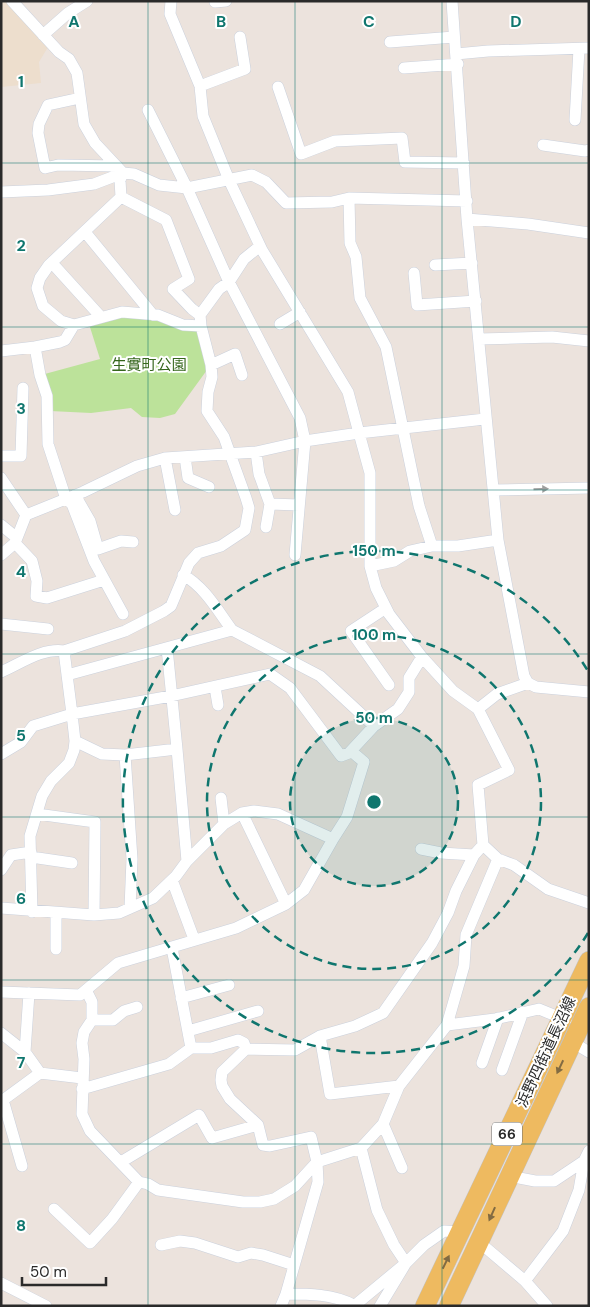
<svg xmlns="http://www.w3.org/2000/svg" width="590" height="1307" viewBox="0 0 590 1307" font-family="'DM Sans','Noto Sans JP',sans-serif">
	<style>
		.education { fill: #eddecd }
		.green { fill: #bce29a }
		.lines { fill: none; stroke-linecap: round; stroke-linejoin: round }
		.minor-casing { stroke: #cbd1dc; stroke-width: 12 }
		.primary-casing { stroke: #c3c3c3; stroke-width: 20 }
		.minor { stroke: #fff; stroke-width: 11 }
		.primary { stroke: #eeba60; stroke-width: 19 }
		.oneway { fill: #9f9f9f }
		.oneway2 { fill: #826b42 }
		.grid { fill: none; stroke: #0f766e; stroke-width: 1; stroke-opacity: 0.55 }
		.ring { fill: none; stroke: #0f766e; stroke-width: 2.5; stroke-dasharray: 9 6 }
		.labels { text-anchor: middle; stroke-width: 4; stroke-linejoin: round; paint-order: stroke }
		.shield { fill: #fff; stroke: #6a6a6a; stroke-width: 1 }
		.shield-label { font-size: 14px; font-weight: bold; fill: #2a2a2a }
		.park-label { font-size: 15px; fill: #35661c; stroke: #fff }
		.street-label { font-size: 15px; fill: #2a2a2a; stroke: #fff }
		.grid-label { font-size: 16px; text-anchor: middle; font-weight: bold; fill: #0f766e; stroke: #fff; stroke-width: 4; stroke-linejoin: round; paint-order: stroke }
		.centre { fill: #0f766e; stroke: #fff; stroke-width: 2.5 }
		.ring-label { font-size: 15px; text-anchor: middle; font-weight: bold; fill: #0f766e; stroke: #fff; stroke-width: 4; stroke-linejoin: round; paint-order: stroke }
	</style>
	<rect width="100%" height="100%" fill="#ece3dd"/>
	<path class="education" d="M1,1H8L48,47L39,62L41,83L1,87Z"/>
	<path class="green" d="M142,315L200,329L207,370L175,414L160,418L142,417L131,408L91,413L50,411L41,375L100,359L89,324L122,316Z"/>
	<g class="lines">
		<defs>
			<path id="minor" d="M12,1L59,52L69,59L77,73L84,124L95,143L123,173L120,180L121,197L49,265L40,278L37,288L43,306L61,321L74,325L122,312L158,315L183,325L201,326
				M171,1L170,14L200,86
				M452,1L467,219L498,540L524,676L528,683L536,687L589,692
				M215,2L226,1
				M43,35L68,13L87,1
				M390,42L454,37
				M456,54L488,51L589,48
				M404,68L458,64
				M278,87L301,154L335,141L402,138L405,162L464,163
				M80,98L48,105L39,124L38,133L45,168L58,165L117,166
				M148,110L187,188L229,282L300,418L305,441L295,555
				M575,120L579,49
				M543,145L585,151L589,150
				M1,192L48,190L94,184L123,173L134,174L159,185L187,188L252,175L266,182L286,203L332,202L349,198L467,201
				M121,197L166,220L189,279L173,289L192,309L200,315
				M349,198L350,243L356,257L360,298L386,347L419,506L432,546L410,551L394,561L370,566V473L359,433L485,419
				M467,219L528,224L589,233
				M85,232L153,315
				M52,263L101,317
				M435,265L472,263
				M414,273L417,305L476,301
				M280,324L300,312
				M479,339L552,337L589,341
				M35,347L60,342L65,340L74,325
				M1,351L35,347L40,375L47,396L48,444L66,499L72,504L94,561L123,614
				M211,365L235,354L242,375
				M256,452L259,474L270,504L266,527
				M1,456H21L23,388
				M185,457L188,478L209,487
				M165,458L175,510
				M1,478L26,515L15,543L1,555
				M493,490L589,488
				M75,495L90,521L98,549L121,541L133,542
				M270,504L299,505
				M26,515L83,492L137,466L165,458L256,452L305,441L359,433L348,392L262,250L229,180L203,116L200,86L245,69L240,37
				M1,525L17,538
				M15,543L32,561L37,581L36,596L47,598L104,580
				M432,546H458L498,540
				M370,566L376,588L389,614L422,657L453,691L478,709L509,770L478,785L483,845L498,859L514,865L548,889L589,903
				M183,575C204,586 218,611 232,630
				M386,608L351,631L389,685
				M1,624L48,629
				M167,648L177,749
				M64,651L125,631L164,611L171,606L189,563L198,553L221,546L245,530L249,508L246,498L224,437L207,411L208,392L212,377L211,365L201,326L200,315L219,289L229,282L244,259L260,246
				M1,672C22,663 41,648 64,651L72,714L33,726L21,742L1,754
				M67,675L232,630L320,676L374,726
				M215,687L218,705
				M478,709L497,694L528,683
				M75,741L102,754L125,755L177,749L187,861
				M125,755L132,859L130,908
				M221,798L224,824
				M242,813L286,904
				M37,814L95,822L94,915
				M421,849L441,853L474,855
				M31,857L72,863
				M1,870L11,855L31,852
				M172,880L194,939
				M1,908L94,915L119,913L153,898L176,876L187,861L224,824L242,813L254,811L278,814L333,839
				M32,912L30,836L42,796L51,781L69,763L74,750L75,741L72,714L171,696L270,674L290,688L341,756L349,753L374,726L398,709L409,692V678L422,657
				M56,913V949
				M172,948L191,1048
				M86,990L92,1002V1020H113L124,1011L137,1007
				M1,992L80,995L118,963L236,928L286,904L304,890L333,839L347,817L364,762L351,751
				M181,998L229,985
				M92,1020L84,1032L82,1043L84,1059L82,1114L90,1131L139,1182L148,1184L158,1190L243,1202H260L274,1199L295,1186L317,1162L361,1148L383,1124L399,1086L447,1025L495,1019L539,1009L566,1020
				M447,1025L464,966L466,935L498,859
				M188,1031L258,1011
				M1,1033L25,1052L40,1073L82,1078
				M320,1036L330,1094L399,1086
				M572,1042L589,1052
				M246,1049L222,1072L221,1080L222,1086L230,1099L258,1125L263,1145L270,1146L311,1137L317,1162L318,1182L286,1294
				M25,1052L29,993
				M482,1063L498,1018
				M502,1070L523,1012
				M82,1089L169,1064L191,1048H211L238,1040L244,1043L246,1049L295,1050L320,1036L355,1026L383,1013L432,943L448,913L456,891L474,855L483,845
				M383,1124L402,1168
				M121,1162L199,1115L212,1138L258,1125
				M22,1166L3,1100L40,1073
				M509,1176L535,1181H554L584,1161L589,1151
				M54,1209L90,1243L112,1219L139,1182
				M479,1242L525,1281L547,1306
				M161,1245L180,1241L195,1243L238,1257L251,1253L263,1255L294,1265
				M525,1281L563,1231L579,1190L584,1161
				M1,1283L46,1306
				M281,1306L286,1294C309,1294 333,1294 354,1305
				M354,1306L406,1263L394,1245L377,1210L361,1148
				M380,1306L406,1263L424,1245L444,1231L460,1232"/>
			<path id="primary" d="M425,1306L589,961
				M449,1306L589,1007"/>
		</defs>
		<use href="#minor" class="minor-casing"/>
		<use href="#primary" class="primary-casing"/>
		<use href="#minor" class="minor"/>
		<use href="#primary" class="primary"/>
	</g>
	<defs><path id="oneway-solid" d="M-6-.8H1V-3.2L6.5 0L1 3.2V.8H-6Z" transform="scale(1.25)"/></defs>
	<use class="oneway" href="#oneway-solid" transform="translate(541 489) rotate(-1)"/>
	<g class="oneway2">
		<use href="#oneway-solid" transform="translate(560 1067) rotate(115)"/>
		<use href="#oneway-solid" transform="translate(492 1214) rotate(114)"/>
		<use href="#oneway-solid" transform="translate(446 1262) rotate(-64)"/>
	</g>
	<path class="grid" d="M148,1V1306M295,1V1306M442,1V1306M1,163H589M1,327H589M1,490H589M1,654H589M1,817H589M1,980H589M1,1144H589"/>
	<circle cx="374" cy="802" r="84" fill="#0f766e" fill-opacity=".12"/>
	<g class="ring">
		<circle cx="374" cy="802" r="84"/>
		<circle cx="374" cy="802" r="167"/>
		<path d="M588 933A251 251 0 1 1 588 671"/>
	</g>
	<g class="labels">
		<rect class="shield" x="492" y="1122.5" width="30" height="23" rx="4"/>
		<g class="shield-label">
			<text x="507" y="1139">66</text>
		</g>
		<g class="park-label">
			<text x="149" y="370">生實町公園</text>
		</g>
		<g class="street-label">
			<text transform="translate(546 1052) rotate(-65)" y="5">浜野四街道長沼線</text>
		</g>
	</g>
	<g class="grid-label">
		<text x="74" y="27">A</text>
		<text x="221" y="27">B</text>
		<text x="369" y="27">C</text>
		<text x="516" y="27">D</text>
		<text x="21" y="87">1</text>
		<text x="21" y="251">2</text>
		<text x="21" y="414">3</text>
		<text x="21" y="577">4</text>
		<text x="21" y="741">5</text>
		<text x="21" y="904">6</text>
		<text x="21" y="1068">7</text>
		<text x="21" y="1231">8</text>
	</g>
	<circle cx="374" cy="802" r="8" class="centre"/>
	<g class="ring-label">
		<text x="374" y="556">150 m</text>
		<text x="374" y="640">100 m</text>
		<text x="374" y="723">50 m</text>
	</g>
	<rect width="590" height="1307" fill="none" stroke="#2a2a2a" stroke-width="5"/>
	<path d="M22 1277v8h84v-8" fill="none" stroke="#2a2a2a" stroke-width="2.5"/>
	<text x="30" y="1277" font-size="15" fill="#2a2a2a" stroke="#ffffff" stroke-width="4" paint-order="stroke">50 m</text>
</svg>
